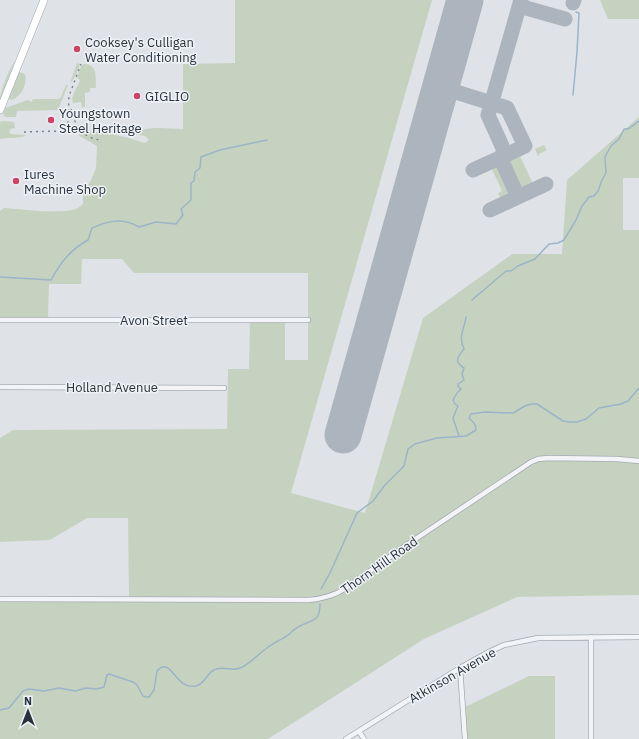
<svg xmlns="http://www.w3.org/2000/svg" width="639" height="739" viewBox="0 0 639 739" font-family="'IBM Plex Sans',sans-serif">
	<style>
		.green { fill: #c6d2c0 }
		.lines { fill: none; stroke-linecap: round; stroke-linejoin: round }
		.stream { stroke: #9bb4c8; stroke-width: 1.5 }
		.taxiway { stroke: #acb4bd; stroke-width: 15 }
		.runway { stroke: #acb4bd; stroke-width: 37 }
		.minor-casing { stroke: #a4aab2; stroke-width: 6 }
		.primary-casing { stroke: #9fa8b4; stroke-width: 8 }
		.minor { stroke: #f2f4f7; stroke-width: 4.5 }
		.primary { stroke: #fff; stroke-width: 7 }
		.rail { stroke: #798492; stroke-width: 1.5; stroke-dasharray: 2 4; stroke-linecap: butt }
		.poi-dot { fill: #cc4563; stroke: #eff2f6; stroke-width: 1.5 }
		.labels { text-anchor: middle; stroke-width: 3; stroke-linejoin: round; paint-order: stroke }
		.poi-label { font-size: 13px; fill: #28323f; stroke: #eff2f6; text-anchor: start }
		.street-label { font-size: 13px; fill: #28323f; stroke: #eff2f6 }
	</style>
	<rect width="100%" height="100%" fill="#dfe3e8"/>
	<path class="green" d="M235,0H432L291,493L365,513L423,318L512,254H562L567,180L639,117V178H623V230H639V595L517,597L424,639L268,739H0V600H129L128,518H87L50,540L0,542V438L13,430L227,429L228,369H249L250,320H285V360H308V273H134L122,259H82L81,284H49L48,320H0V211L4,208C20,209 65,215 78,208C80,207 81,205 83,204V192L91,180L96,168L97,146L78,135C93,126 128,138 145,143L149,140L145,136L133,134C146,125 168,129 183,129V64L235,63Z
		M600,0H639V19H608Z
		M15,61L0,100C0,91 9,69 15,61Z
		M77,63L80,64C78,70 75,79 70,83Z
		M84,64C99,65 95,78 96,88H90V92L85,93V107H82L81,102L73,103C70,95 78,88 80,80L77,78L81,66Z
		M19,72L25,74C27,86 22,95 12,100L9,99Z
		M66,85H68L58,110L17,111L16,117H6L3,115L5,108L28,100L31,102L33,99H59L61,97Z
		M3,121L14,122L15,128L11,129L9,132L11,134L25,135V136C17,139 8,137 0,139V122Z
		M544,145L547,150L539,154V156H538L535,149Z
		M518,155L519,156H520L533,184V187L524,192L521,191L507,160Z
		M498,166L511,194L501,199L498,193L502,191L492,169Z
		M529,676H555V739H465L463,708Z"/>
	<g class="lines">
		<path class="stream" d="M573,95L577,52L579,13L576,12
			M0,277L51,280C61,262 70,250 88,240L92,228C108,221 122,217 139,227L156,222L176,224L183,215L181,209L191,200V183L194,181L195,172L200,168L201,157L220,150L267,140
			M472,300L506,271H511L518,266L535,259L549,244L558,243L564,240L576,220L582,206L589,197L594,196L598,191L602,180L606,173L605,157L611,146L619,139L624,129H628L639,121
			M459,436L453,418L458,406L455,404L453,400L457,393L461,389L458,386V384L464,380L462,374L464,368C453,361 458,357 464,349C458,336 464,331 466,317
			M321,589L330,573L357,513L373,501L385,485L404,466L408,449L415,444L437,438L466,436L476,430C476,424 473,422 469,418L471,414L485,412L513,413L525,406L531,404H537L563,421L569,422H577L586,419L599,408L621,404L628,401L639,388
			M0,710L9,708L23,691L29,689L44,691L59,688L75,691L86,688L97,689L104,687L107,675L109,674L133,682L137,685L143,696L146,697H149L154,690L157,671C172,655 174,690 196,686C205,684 206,674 214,670C221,665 232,672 240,668C250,664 258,654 267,648C273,643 281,640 288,635C292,632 295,628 300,626C305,623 312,622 316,618C320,615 320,609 320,604"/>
		<path class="taxiway" d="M573,3L574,0
			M519,6L565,19
			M440,87L507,108L525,146L506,155
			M473,170L506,155L488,115L521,0
			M518,197L546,184
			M490,210L518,197L500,157"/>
		<path class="runway" d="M343,435L465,0"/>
		<defs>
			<path id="minor" d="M0,320H308
				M0,387L224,388
				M0,599L308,600C322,599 334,596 346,588L408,544L531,462L538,459L548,458L617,459L639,461
				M591,637V739
				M460,668L465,739
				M359,731L364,739
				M346,739L460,668L489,652L504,645L538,638L639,637"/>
			<path id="primary" d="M0,110L44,0"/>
		</defs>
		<use href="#minor" class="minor-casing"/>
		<use href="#primary" class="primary-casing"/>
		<use href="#minor" class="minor"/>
		<use href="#primary" class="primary"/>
		<path class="rail" d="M71,109C74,125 84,139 101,140
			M24,132L61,131L67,127L68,123L69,96L81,64"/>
	</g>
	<g class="poi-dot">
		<circle cx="77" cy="49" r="4"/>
		<circle cx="137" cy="96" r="4"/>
		<circle cx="51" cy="120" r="4"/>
		<circle cx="16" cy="181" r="4"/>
	</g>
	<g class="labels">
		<g class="poi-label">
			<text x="85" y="47">Cooksey's Culligan<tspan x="85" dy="15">Water Conditioning</tspan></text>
			<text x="145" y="101">GIGLIO</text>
			<text x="59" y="118">Youngstown<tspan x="59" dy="15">Steel Heritage</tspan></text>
			<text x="24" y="179">Iures<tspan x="24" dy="15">Machine Shop</tspan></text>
		</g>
		<g class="street-label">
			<text x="154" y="325">Avon Street</text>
			<text x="112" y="392">Holland Avenue</text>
			<text transform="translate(379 565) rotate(-35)" y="5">Thorn Hill Road</text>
			<text transform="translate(452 675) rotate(-30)" y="5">Atkinson Avenue</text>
		</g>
	</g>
	<g transform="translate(28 711)" stroke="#eff2f6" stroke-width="3" paint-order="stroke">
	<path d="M0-3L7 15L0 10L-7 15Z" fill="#28323f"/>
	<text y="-6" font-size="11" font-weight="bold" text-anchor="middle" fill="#28323f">N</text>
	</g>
</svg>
